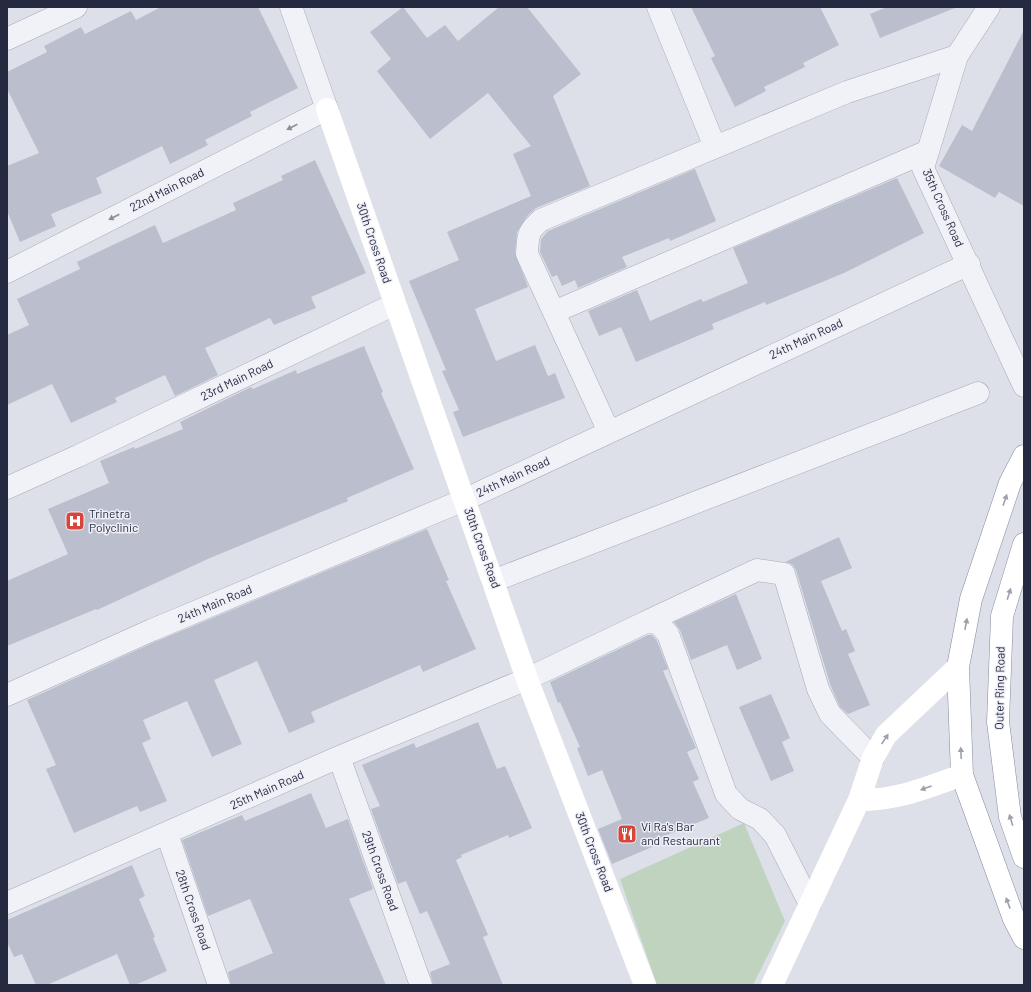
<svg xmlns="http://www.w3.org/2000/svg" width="1031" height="992" viewBox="0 0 1031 992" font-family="Barlow,sans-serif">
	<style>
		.green { fill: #bfd3bf }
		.building { fill: #bbbecc }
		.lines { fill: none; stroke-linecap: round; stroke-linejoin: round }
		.street-casing { stroke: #a7a9b7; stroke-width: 23 }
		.highway-casing { stroke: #8589a1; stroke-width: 23 }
		.street { stroke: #f1f2f7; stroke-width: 22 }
		.secondary { stroke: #fff; stroke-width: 22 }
		.highway { stroke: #fff; stroke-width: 22 }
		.oneway { fill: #8c8e9c }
		.oneway2 { fill: #9d9faa }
		.labels { text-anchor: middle; stroke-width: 3; stroke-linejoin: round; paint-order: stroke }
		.street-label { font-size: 12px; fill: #262a41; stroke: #eeeff6 }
		.poi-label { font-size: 12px; fill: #262a41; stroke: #eeeff6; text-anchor: start }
	</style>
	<rect width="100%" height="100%" fill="#dee0e9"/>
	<path class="green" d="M744,823L785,921L753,985H657L620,879Z"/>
	<path class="building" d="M161,7H258L298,88L250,112L252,116L205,140L208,145L170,164L162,146L96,178L102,193L51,214L56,226L20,242L7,211V166L39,153L7,89V72L47,52L44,46L81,27L85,34L131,11L136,20Z
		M403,7L427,38L445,25L458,41L499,7H527L581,74L553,96L590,186L536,208L527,216L517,232L515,253L528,287L475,309L496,361L535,345L548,376L555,373L565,398L463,437L453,412L459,410L442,371L446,370L409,281L459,260L447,232L531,196L513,154L531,146L488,93L430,139L377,71L391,59L370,32Z
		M691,7H820L839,45L803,63L805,67L764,87L766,91L735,107L711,58L715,56Z
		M887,7H954L955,8L880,38L870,14Z
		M1024,30V206L999,192L995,198L939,166L962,125L972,131Z
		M315,160L366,273L311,297L316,308L274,325L270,318L205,348L218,375L175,396L165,375L115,398L117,402L71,423L52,384L7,405V335L29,325L17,299L80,269L77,262L155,225L163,243L236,210L233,203L283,180L281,176Z
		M695,169L716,221L670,241L669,238L622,257L627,267L578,288L575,280L562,286L557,275L552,277L540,252L541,239L548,231Z
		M897,178L924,233L844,273L766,305L765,302L712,324L714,329L636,362L621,327L599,336L588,311L637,290L650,321L701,299L703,302L748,283L733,248Z
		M364,346L383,392L381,393L414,469L347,498L348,501L210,558L97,610L96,609L7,646V581L68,554L48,509L109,483L100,461L134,447L135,449L183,429L180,422L251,387L253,389L296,370L297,374Z
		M427,529L449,580L446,581L476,649L423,672L420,665L311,712L315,722L289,733L257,661L214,680L242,744L212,757L187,701L143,720L151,739L142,743L167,801L140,812L137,806L74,833L46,769L56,765L27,700L157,641Z
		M839,537L852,568L821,581L842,631L846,629L855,651L848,654L870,705L848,714L840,707L830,684L796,570L792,564L785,562Z
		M736,594L762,659L737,670L727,645L691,660L680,630L674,622Z
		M648,635H652L657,641L668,669L663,671L696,748L687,752L699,779L693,782L709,818L657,839L659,844L612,864L598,829L622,819L602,770L588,776L577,748L580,747L560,702L558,703L550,682Z
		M771,694L790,738L782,742L794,771L771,781L739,707Z
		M478,722L497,769L505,766L532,828L509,838L508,835L461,855L462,857L456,860L488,935L483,937L503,985H433L430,972L450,964L427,911L420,914L406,881L398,884L371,809L380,806L362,765L414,743L416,748Z
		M311,793L326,828L348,819L373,889L349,899L386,985H231L228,972L273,953L250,899L208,916L182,840L242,815L245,821Z
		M132,865L145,896L139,899L155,937L153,938L167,971L135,985H130L117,954L47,985H36L22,954L14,957L7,942V920Z"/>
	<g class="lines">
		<defs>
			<path id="street" d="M658,7L715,147
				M989,7L957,56L923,168L1024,386
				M7,39L76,7
				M7,272L327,109L291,7
				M554,312L928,151
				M609,432L527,254C528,236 527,232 541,220L847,92L957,56
				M7,488L78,456L395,304
				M493,581L978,393
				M646,622L757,570L784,574L818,689L830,714L873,758
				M7,695L152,630L464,500L969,264
				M339,757L421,985
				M167,834L219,985
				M7,903L339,757L527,679L646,622L658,623L668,634L726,794L740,809L760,819L775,835L810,904"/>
			<path id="highway" d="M1024,456L1010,483L971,599L958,667L962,775L1014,919L1024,938
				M1024,544L1002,616L998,722L1010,817L1024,857"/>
		</defs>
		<use href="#street" class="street-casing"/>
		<use href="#highway" class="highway-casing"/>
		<use href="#street" class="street"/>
		<path class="secondary" d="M327,109L527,679L645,985
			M859,800C898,800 926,788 962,775
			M772,985L859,800L873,758L886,735L958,667"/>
		<use href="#highway" class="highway"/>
	</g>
	<defs><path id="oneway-solid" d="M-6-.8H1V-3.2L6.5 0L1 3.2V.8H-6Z"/></defs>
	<g class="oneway">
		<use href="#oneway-solid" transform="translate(292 127) rotate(153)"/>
		<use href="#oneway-solid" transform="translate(114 217) rotate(153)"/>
	</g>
	<g class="oneway2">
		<use href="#oneway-solid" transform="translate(1005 500) rotate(-71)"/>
		<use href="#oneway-solid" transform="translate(1009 594) rotate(-73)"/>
		<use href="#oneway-solid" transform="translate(966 624) rotate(-79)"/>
		<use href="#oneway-solid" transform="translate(885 739) rotate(-56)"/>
		<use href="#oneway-solid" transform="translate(961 753) rotate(-92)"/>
		<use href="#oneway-solid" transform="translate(926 788) rotate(160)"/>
		<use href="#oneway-solid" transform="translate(1011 820) rotate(-107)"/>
		<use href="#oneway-solid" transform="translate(1008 903) rotate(-110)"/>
	</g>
	<defs>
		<symbol id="hospital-square" viewBox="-11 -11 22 22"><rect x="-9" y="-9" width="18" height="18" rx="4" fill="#d8463a" stroke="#eeeff6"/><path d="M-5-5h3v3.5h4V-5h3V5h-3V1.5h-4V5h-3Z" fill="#fff"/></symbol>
		<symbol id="restaurant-square" viewBox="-11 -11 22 22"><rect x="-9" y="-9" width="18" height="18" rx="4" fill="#d8463a" stroke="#eeeff6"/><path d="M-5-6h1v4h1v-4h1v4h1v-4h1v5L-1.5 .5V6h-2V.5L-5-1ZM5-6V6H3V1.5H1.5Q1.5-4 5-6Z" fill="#fff"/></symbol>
	</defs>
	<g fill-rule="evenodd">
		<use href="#hospital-square" x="64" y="510" width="22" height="22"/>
		<use href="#restaurant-square" x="616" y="823" width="22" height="22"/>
	</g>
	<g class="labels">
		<g class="street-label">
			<text transform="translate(167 190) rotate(-27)" y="4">22nd Main Road</text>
			<text transform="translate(943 208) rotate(66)" y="4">35th Cross Road</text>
			<text transform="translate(374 243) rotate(71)" y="4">30th Cross Road</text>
			<text transform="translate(806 339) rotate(-25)" y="4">24th Main Road</text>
			<text transform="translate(237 380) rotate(-26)" y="4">23rd Main Road</text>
			<text transform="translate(513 477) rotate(-25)" y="4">24th Main Road</text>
			<text transform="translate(482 548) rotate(70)" y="4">30th Cross Road</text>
			<text transform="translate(215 604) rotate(-23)" y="4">24th Main Road</text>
			<text transform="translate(1000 688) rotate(-89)" y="4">Outer Ring Road</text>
			<text transform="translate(267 790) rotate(-24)" y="4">25th Main Road</text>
			<text transform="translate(594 852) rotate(69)" y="4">30th Cross Road</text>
			<text transform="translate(380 871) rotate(70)" y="4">29th Cross Road</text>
			<text transform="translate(193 910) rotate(71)" y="4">28th Cross Road</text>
		</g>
		<g class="poi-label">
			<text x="89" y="518">Trinetra<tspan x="89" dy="14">Polyclinic</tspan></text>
			<text x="641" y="831">Vi Ra's Bar<tspan x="641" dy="14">and Restaurant</tspan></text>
		</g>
	</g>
	<rect width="1031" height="992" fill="none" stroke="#262a41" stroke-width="16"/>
</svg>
